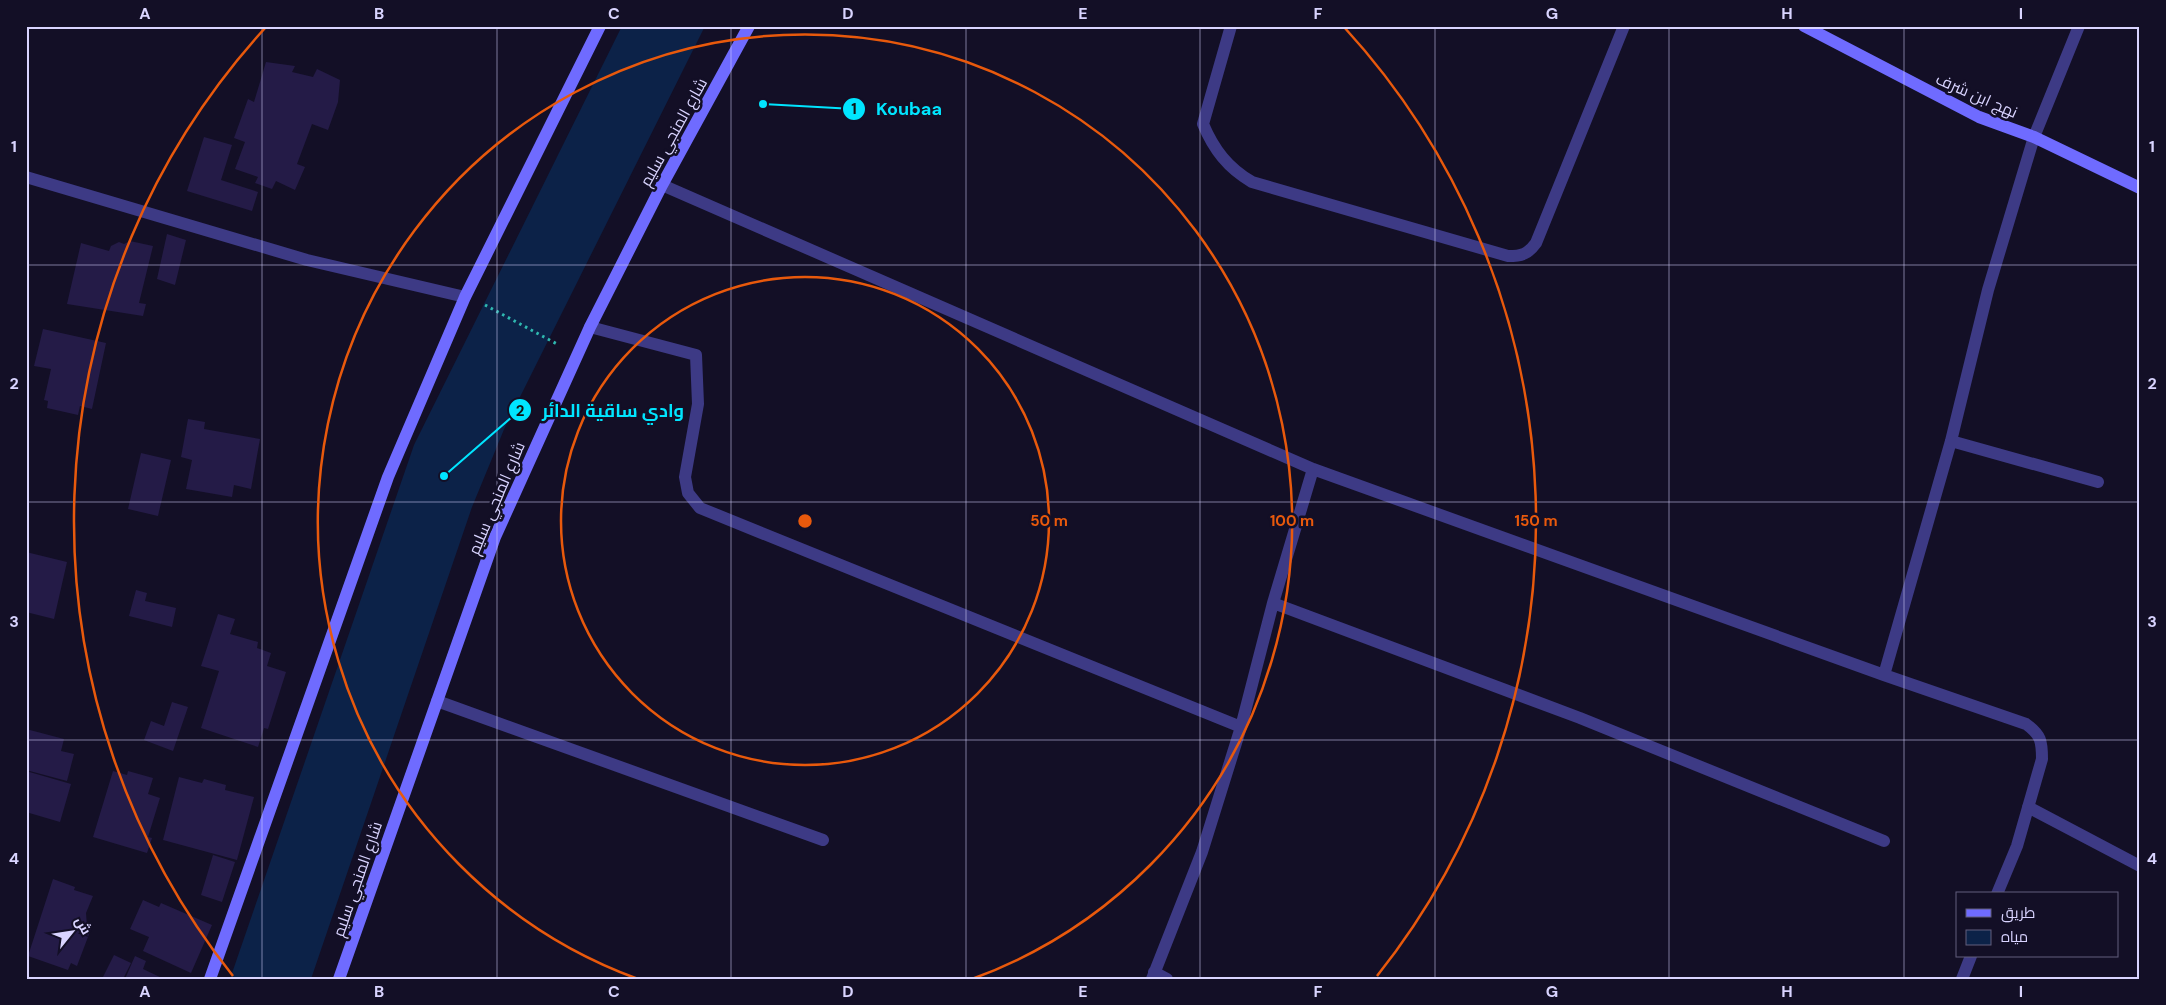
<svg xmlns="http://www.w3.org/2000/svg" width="2166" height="1005" viewBox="0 0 2166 1005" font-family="'DM Sans',Cairo,sans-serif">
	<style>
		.water { fill: #0c2248 }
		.building { fill: #241b47 }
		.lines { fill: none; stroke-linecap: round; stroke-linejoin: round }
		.path { stroke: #2fb8b0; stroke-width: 3; stroke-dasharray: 2.5 4; stroke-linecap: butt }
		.street { stroke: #3d3a85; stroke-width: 12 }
		.secondary { stroke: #6f6bff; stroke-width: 12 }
		.grid { fill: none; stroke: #d9d4ff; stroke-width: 1; stroke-opacity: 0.55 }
		.ring { fill: none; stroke: #e8590c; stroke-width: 2.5 }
		.labels { text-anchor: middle; stroke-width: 5; stroke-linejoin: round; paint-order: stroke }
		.street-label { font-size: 16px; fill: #d9d4ff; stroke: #130f26 }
		.centre { fill: #e8590c; stroke: #130f26; stroke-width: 2.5 }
		.ring-label { font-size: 15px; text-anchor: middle; font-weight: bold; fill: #e8590c; stroke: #130f26; stroke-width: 5; stroke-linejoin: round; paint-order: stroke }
		.leader { fill: none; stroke: #00e5ff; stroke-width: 2 }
		.callout-dot { fill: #00e5ff; stroke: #130f26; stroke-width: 2 }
		.mark-label { font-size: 15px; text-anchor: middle; font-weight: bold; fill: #111 }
		.callout-label { font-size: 18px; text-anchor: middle; font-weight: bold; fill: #00e5ff; stroke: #130f26; stroke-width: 5; stroke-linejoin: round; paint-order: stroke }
		.neatline { fill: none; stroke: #d9d4ff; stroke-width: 2 }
		.grid-label { font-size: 16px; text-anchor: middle; font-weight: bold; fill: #d9d4ff }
	</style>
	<rect width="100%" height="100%" fill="#130f26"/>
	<path class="water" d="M622,26H705L505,427L472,507L311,979H230L414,445Z"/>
	<path class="building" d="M266,62L295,66L292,72L313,77L317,69L340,80L338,102L328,130L312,124L297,164L305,167L295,190L276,181L272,189L255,183L258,177L235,169L245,142L234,138L248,99L254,102Z
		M204,137L232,145L221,180L258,192L252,211L187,191Z
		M167,234L186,240L175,285L157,279Z
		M130,241L153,246L139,303L146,304L143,316L67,304L81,243L109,251L111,246L119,242L124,244Z
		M43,329L106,343L92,409L80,406L78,415L47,408L48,401L44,400L51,369L34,366Z
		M188,419L205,422L204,429L260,439L251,489L234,485L232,497L186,489L192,460L181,457Z
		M141,453L171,460L158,516L128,509Z
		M26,552L67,562L54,619L26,612Z
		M136,590L147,593L145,601L176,608L172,627L129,616Z
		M218,614L235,619L230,634L258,642L257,648L271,653L267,666L286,672L268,729L264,728L258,747L201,728L219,671L201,666Z
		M172,702L188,707L173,751L144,740L151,721L164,726Z
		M26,729L64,739L61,751L74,754L67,781L26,770Z
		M26,771L71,784L60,822L26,812Z
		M113,771L127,775L128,771L153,778L148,794L160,798L148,837L152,838L147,853L93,837Z
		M179,777L202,783L204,779L226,785L225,790L254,797L237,860L163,840Z
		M213,855L235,862L222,902L201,895Z
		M53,879L75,887L74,890L93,896L86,913L87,926L91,929L77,966L71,963L68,970L28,956Z
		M143,900L159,907L161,903L212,925L191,973L143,951L149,937L130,929Z
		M114,955L131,963L123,979H102Z
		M135,956L146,961L143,969L164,979H125Z"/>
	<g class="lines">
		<path class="path" d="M485,305L557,344"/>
		<path class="street" d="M1231,26L1203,124C1214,150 1228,168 1252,182L1508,256C1522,256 1528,254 1536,243L1624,26
			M26,177L307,260L465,297
			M662,185L1313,469L1884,675L2026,724C2041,735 2042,741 2042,759L2017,846L1997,894
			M590,327L696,355L698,404L685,477L688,493L700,508L1241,727
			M1951,441L2098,482
			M1273,603L1580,718L1884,841
			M1884,675L1951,441L1988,290L2034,137L2079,26
			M437,701L823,840
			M2028,807L2140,866
			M1154,972L1167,979
			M1152,979L1202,852L1241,727L1273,603L1313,469
			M1962,979L1971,956"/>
		<path class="secondary" d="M1804,26L1979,117L2034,137L2140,188
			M210,979L388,477L465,297L600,26
			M339,979L495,537L590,327L662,185L749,26"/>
	</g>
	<path class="grid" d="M262,26V979M497,26V979M731,26V979M966,26V979M1200,26V979M1435,26V979M1669,26V979M1904,26V979M26,265H2140M26,502H2140M26,740H2140"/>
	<g class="ring">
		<circle cx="805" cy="521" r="244"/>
		<path d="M638 979A487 487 0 1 1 972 979"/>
		<path d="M233 976A731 731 0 0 1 266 27M1344 27A731 731 0 0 1 1377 976"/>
	</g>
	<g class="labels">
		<g class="street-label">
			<text transform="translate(1977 95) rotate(24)" y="6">نهج ابن شرف</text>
			<text transform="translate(673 132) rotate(-61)" y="6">شارع المنجي سليم</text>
			<text transform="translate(496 498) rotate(-67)" y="6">شارع المنجي سليم</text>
			<text transform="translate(357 879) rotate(-71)" y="6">شارع المنجي سليم</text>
		</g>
	</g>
	<circle cx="805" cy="521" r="8" class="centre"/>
	<g class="ring-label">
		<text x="1049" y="526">50 m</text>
		<text x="1292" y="526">100 m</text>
		<text x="1536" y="526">150 m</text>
	</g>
	<path class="leader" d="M763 104L854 109M444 476L520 410"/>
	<g class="callout-dot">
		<circle cx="763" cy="104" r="5"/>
		<circle cx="444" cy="476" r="5"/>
		<circle cx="854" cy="109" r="12"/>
		<circle cx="520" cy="410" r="12"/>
	</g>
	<g class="mark-label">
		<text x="854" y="114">1</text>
		<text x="520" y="416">2</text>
	</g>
	<g class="callout-label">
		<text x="909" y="115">Koubaa</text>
		<text x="613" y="417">وادي ساقية الدائر</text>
	</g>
	<rect width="2166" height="1005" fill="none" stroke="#130f26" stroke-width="55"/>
	<rect x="1956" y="892" width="162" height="65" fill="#130f26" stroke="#625e7d"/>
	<rect x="1966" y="909" width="25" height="8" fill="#6f6bff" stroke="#625e7d"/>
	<text x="2001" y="918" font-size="15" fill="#d9d4ff">طريق</text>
	<rect x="1966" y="930" width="25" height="15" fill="#0c2248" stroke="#625e7d"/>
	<text x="2001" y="942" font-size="15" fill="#d9d4ff">مياه</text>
	<g transform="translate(72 932) rotate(60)" stroke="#130f26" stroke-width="4" paint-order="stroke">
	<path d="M0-4L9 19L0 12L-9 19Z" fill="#d9d4ff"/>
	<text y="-8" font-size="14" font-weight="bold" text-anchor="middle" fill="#d9d4ff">ش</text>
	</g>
	<rect x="28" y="28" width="2110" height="950" class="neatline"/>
	<g class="grid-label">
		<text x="145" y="19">A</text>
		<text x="379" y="19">B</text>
		<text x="614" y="19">C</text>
		<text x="848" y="19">D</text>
		<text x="1083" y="19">E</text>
		<text x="1318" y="19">F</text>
		<text x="1552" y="19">G</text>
		<text x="1787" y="19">H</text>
		<text x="2021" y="19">I</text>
		<text x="14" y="152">1</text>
		<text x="2152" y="152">1</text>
		<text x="14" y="389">2</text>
		<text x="2152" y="389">2</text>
		<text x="14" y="627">3</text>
		<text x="2152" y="627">3</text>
		<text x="14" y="864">4</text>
		<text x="2152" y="864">4</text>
		<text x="145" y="997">A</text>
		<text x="379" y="997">B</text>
		<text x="614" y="997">C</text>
		<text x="848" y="997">D</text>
		<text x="1083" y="997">E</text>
		<text x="1318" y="997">F</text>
		<text x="1552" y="997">G</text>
		<text x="1787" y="997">H</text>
		<text x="2021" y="997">I</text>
	</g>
</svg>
